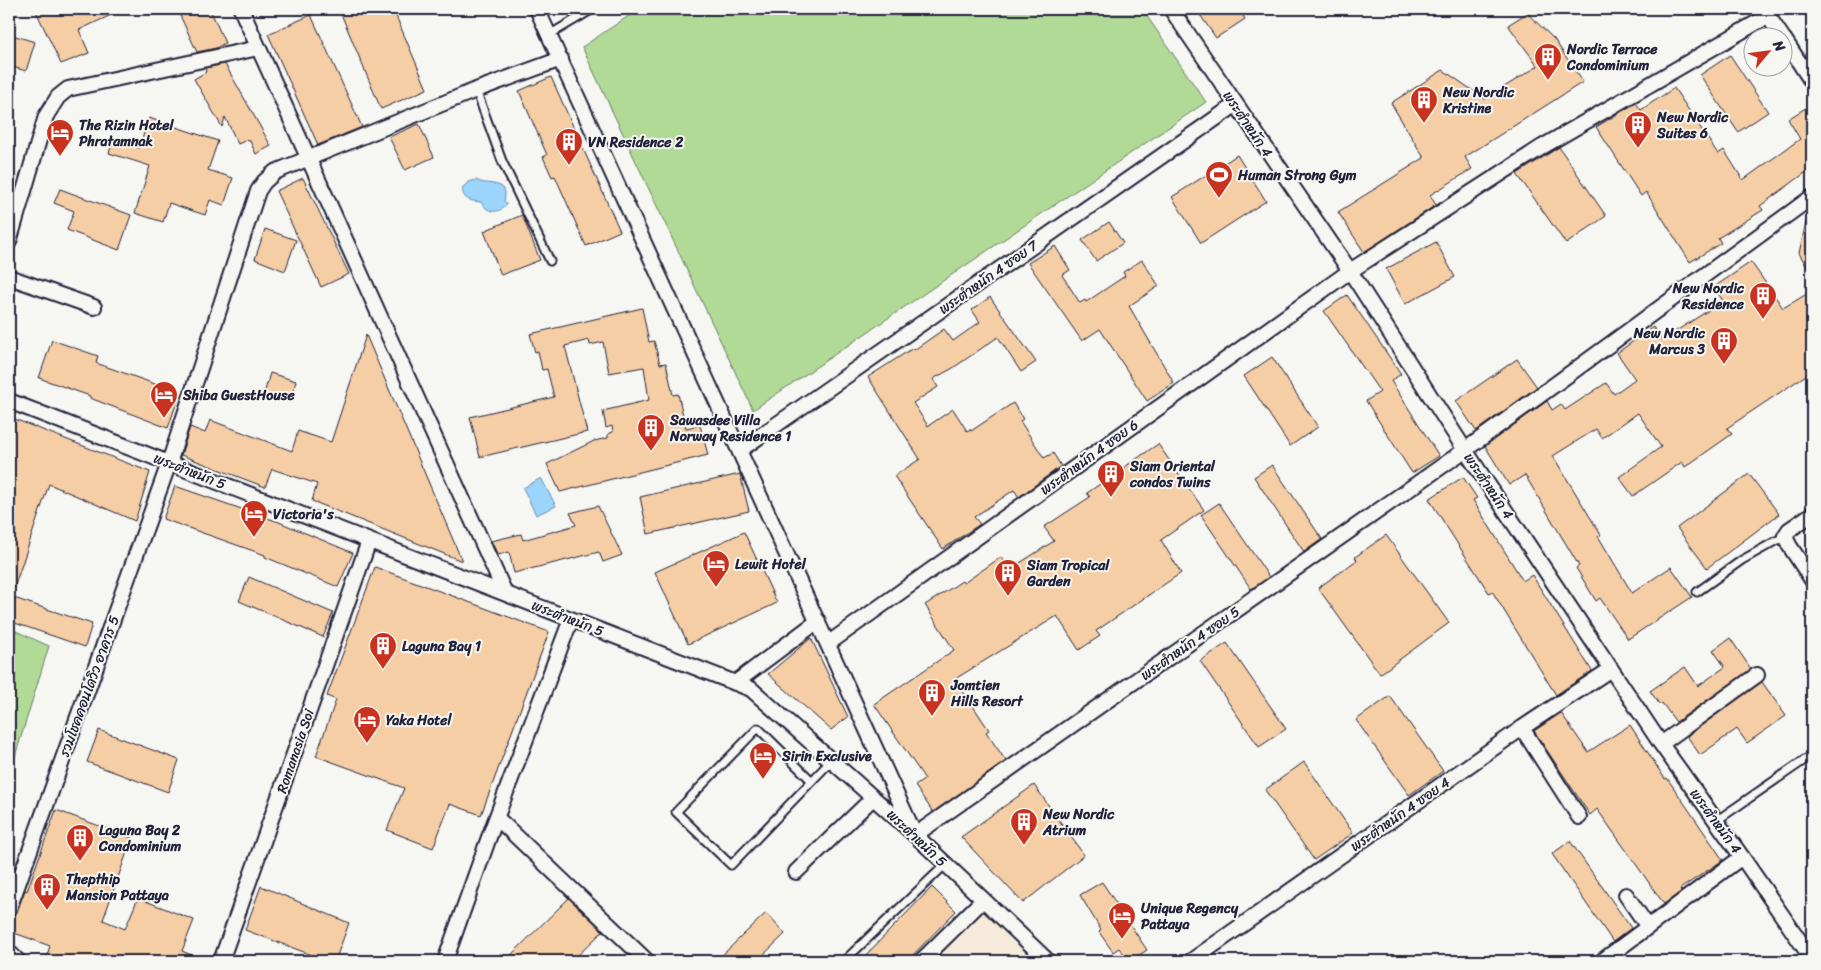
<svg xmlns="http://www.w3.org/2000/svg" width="1821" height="970" viewBox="0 0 1821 970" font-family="Sriracha,'Playpen Sans Thai',sans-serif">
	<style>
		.built { fill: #f6eadb }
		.green { fill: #b1da96; stroke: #6a7e68 }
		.water { fill: #9cd5fb; stroke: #6b8dae }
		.building { fill: #f6cea5; stroke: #22223b }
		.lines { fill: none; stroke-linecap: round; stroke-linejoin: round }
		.lane-casing { stroke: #22223b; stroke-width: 11 }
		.street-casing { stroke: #22223b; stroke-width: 18 }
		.lane { stroke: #f6f6f2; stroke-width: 7 }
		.street { stroke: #f6f6f2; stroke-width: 14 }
		.labels { text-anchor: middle; stroke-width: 4; stroke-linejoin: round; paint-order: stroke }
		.poi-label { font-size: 14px; font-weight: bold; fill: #22223b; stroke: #f6f6f2; text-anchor: start }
		.street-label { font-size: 14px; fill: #22223b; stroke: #f6f6f2 }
	</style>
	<rect width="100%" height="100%" fill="#f6f6f2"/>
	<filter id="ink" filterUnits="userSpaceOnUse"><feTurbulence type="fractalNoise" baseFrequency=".02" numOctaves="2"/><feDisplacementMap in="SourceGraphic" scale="10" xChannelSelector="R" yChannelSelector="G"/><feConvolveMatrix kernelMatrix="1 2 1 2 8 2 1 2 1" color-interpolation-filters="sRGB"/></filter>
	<g filter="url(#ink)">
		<path class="built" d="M980,908L1034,961H928Z"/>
		<path class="green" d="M639,9H1142L1206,102L753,410L582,47Z
			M9,628L49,646L9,776Z"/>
		<path class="water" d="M476,180C487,187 510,178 504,201L507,204C499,214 488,214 481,202C471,201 461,200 463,187L469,182Z
			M541,478L556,506L536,515L523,488Z"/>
		<path class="building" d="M35,9H124L79,30L89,53L61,64Z
			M177,9H210L225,43L216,48L197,52Z
			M339,9H393L427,89L381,109Z
			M1196,9H1239L1245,19L1216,38Z
			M1527,13L1554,39L1583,82L1465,157L1472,169L1430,195L1436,205L1364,252L1338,212L1424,158L1391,103L1443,70L1485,99L1538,66L1508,25Z
			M311,15L362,127L318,145L268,34Z
			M9,34L35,42L26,71L9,66Z
			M1730,55L1768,112L1738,132L1700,75Z
			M225,64L271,146L256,154L249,139L238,144L225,117L222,127L194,79L206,72L205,68Z
			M551,77L620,231L586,246L555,176L552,177L543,157L547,155L519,91Z
			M1674,88L1718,154L1724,150L1743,180L1800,139L1788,119L1812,104V168L1760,206L1763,210L1718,238L1721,243L1690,262L1646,192L1641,196L1596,127L1636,103L1641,110Z
			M149,118L218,141L208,170L233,178L224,205L210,200L205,215L169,203L163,222L135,213L150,166L109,153L114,139L139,148Z
			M419,124L434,157L405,170L389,137Z
			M1559,147L1606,216L1566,244L1517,174Z
			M1237,155L1266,201L1201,243L1172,197Z
			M303,178L349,274L321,287L276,191Z
			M60,189L131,215L119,250L67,230L74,211L54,203Z
			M522,215L540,260L501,275L484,231Z
			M1807,218H1812V276L1799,253Z
			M1109,222L1123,243L1096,261L1082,240Z
			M265,229L296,240L285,271L255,259Z
			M1436,242L1455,277L1405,304L1386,269Z
			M1055,246L1070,270L1062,275L1080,303L1085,300L1086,302L1125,276L1123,272L1142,260L1159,286L1129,306L1174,383L1147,401L1100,329L1082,341L1028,263Z
			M1751,262L1783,308L1812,291V371L1727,428L1732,434L1685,467L1682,462L1633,496L1619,477L1661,447L1638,413L1602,438L1596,429L1553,456L1601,535L1598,536L1632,593L1671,567L1692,597L1628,639L1600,598L1596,601L1576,568L1579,566L1525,475L1509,485L1485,446L1547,401L1552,410L1561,404L1565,410L1606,383L1614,394L1635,379L1617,353L1653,327L1662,340L1723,301L1714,287Z
			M1347,295L1401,374L1391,381L1439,456L1412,473L1366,401L1380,392L1324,311Z
			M990,297L1036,362L1021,372L998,337L953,368L933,379L938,387L913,403L928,426L953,409L967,431L970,429L971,431L1013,403L1023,419L1020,421L1044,458L1053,453L1061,466L1019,497L1014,490L974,517L980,524L943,549L894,476L920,459L868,377L913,348L914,350L944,329L953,341L980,322L972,310Z
			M642,308L649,342L654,341L660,364L666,363L673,395L678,394L686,428L700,425L708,455L560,492L547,464L594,441L608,438V434L613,432L612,426L606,428L603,411L649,400L644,367L609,373L603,342L590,345L589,340L565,346L587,432L480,457L470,417L554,397L547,369L542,370L538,351L535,352L530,334Z
			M366,335L462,561L312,501L317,484L272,469L265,487L181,455L190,427L205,433L210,420L292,451L298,431L331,442Z
			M52,340L98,356L96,363L180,393L168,428L90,398V396L39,378Z
			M1272,357L1318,427L1290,446L1244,376Z
			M1517,359L1537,387L1476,431L1456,401Z
			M270,373L296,381L290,402L264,394Z
			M9,417L150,472L135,521L49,484L11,597L92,624L85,647L9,621Z
			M1158,444L1204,510L1161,540L1181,573L1096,631L1100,636L1079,650L1057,616L955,679L989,730L986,732L1006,761L933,812L915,786L925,779L874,704L954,650L925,605L962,581L964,583L1001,557L1009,570L1054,541L1044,527L1090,497L1087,493Z
			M1272,465L1322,539L1304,552L1254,477Z
			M740,474L749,511L648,534L640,497Z
			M1749,474L1779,514L1707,568L1677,528Z
			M1463,477L1477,498L1473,500L1523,581L1532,575L1592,671L1556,695L1492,591L1489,593L1429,499Z
			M175,486L279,522L353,553L338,587L265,557V555L163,519Z
			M1219,503L1269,577L1251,589L1201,515Z
			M598,506L622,555L603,562L599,552L514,573L509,552L498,555L491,541L521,534L523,540L576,525L570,513Z
			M744,532L777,603L688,644L655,572Z
			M1386,535L1449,623L1380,674L1318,588L1357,560L1355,557Z
			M375,567L549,632L481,815L450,804L433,848L387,830L404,788L316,756L336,700L327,696Z
			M249,577L333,613L323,637L239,601Z
			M811,638L848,717L831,730L768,674Z
			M1730,638L1751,669L1676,722L1662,703L1660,705L1650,691L1685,667L1698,686L1725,667L1713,650Z
			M1227,643L1286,729L1259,747L1200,661Z
			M1762,682L1786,716L1747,743L1737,729L1700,755L1687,736Z
			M1390,696L1443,771L1409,795L1356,720Z
			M1561,713L1588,752L1630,725L1665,779L1667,778L1723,860L1680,889L1682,891L1664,904L1597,809L1590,815L1534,731Z
			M99,730L179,760L168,792L87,762Z
			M1304,762L1353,833L1314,860L1265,790Z
			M1034,785L1084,855L1023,903L961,837Z
			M56,810L132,838L103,920L125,929L138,898L194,920L182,951L206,961H45L50,946L9,931L25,890L27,891Z
			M1570,841L1631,928L1613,942L1552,854Z
			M1102,882L1147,950L1130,961L1119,948L1113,952L1099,932L1101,930L1080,895Z
			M261,886L349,923L335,961H328L245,930Z
			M932,887L956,911L907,961H860Z
			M569,898L603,931L572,961H505Z
			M766,913L785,934L757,961H716Z"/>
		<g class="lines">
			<defs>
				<path id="lane" d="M549,35L593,9
					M476,90L502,161L550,261
					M1697,592L1742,560L1785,536
					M812,781L758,728L676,812L731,865L831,761
					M1716,821L1806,759
					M844,961L946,864"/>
				<path id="street" d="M241,9L505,593
					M537,9L915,835L1465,450L1812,197
					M1171,9L1350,271L1465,450L1661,744L1742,857L1812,959
					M1784,39L1812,82
					M9,242L46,116L58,97L68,89L258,48
					M9,277L94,307
					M9,401L751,689L915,835L1048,961
					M740,450L1235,105
					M1812,514L1789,530L1785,536L1789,545L1812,580
					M829,643L1350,271L1542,147L1768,16L1783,38
					M735,683L818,621
					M1522,728L1579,817
					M1661,744L1757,675
					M497,818L647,961
					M796,872L873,798
					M1626,895L1648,927
					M9,909L169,463L258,191L264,182L275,172L476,90L561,59
					M9,952L18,961
					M221,961L369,541
					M445,961L488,840L571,619
					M921,961L983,900
					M1191,961L1522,728L1611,669
					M1602,961L1742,857"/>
			</defs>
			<use href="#lane" class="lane-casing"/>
			<use href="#street" class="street-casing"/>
			<use href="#lane" class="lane"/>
			<use href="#street" class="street"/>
		</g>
	</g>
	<defs>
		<symbol id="building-pin" viewBox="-11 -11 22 30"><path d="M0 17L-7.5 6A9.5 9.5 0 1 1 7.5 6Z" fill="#c8321e" stroke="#f6f6f2"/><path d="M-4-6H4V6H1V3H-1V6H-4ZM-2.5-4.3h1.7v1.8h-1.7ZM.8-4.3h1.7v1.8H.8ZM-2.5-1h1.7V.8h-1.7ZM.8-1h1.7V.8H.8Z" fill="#fff"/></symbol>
		<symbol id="hotel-pin" viewBox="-11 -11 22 30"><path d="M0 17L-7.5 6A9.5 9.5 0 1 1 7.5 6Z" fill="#c8321e" stroke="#f6f6f2"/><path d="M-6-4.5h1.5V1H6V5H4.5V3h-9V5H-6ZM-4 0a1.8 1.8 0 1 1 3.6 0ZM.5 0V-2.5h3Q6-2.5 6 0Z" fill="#fff"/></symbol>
		<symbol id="stadium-pin" viewBox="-11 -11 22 30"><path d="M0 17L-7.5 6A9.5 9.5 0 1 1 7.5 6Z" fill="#c8321e" stroke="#f6f6f2"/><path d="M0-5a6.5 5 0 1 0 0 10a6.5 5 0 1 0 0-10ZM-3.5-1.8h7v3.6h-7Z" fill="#fff"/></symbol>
	</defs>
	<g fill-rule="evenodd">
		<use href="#building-pin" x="1532" y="41" width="32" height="43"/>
		<use href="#building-pin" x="1408" y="84" width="32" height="43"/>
		<use href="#building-pin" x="1622" y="109" width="32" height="43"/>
		<use href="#hotel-pin" x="44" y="117" width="32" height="43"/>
		<use href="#building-pin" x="553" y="126" width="32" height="43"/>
		<use href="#stadium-pin" x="1203" y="159" width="32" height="43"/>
		<use href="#building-pin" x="1747" y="280" width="32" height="43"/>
		<use href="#building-pin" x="1708" y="325" width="32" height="43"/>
		<use href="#hotel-pin" x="148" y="379" width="32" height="43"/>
		<use href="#building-pin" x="635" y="412" width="32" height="43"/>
		<use href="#building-pin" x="1095" y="458" width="32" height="43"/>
		<use href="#hotel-pin" x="238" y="498" width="32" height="43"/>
		<use href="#hotel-pin" x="700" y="548" width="32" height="43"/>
		<use href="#building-pin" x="992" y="557" width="32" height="43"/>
		<use href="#building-pin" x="367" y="630" width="32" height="43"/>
		<use href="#building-pin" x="916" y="677" width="32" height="43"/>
		<use href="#hotel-pin" x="351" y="704" width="32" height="43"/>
		<use href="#hotel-pin" x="747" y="740" width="32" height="43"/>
		<use href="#building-pin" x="1008" y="806" width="32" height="43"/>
		<use href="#building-pin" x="64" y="822" width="32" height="43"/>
		<use href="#building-pin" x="31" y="871" width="32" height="43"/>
		<use href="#hotel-pin" x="1106" y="900" width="32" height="43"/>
	</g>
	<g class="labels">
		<g class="poi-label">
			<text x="1567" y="54">Nordic Terrace<tspan x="1567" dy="16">Condominium</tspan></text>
			<text x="1443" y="97">New Nordic<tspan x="1443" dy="16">Kristine</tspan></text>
			<text x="1657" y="122">New Nordic<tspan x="1657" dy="16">Suites 6</tspan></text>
			<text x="79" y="130">The Rizin Hotel<tspan x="79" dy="16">Phratamnak</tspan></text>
			<text x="588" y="147">VN Residence 2</text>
			<text x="1238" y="180">Human Strong Gym</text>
			<text x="1744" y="293" text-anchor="end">New Nordic<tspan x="1744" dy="16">Residence</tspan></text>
			<text x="1705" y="338" text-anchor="end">New Nordic<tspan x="1705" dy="16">Marcus 3</tspan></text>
			<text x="183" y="400">Shiba GuestHouse</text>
			<text x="670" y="425">Sawasdee Villa<tspan x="670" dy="16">Norway Residence 1</tspan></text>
			<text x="1130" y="471">Siam Oriental<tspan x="1130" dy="16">condos Twins</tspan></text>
			<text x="273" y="519">Victoria's</text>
			<text x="735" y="569">Lewit Hotel</text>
			<text x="1027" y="570">Siam Tropical<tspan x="1027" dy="16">Garden</tspan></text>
			<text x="402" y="651">Laguna Bay 1</text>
			<text x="951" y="690">Jomtien<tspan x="951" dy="16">Hills Resort</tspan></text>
			<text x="386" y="725">Yaka Hotel</text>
			<text x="782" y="761">Sirin Exclusive</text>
			<text x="1043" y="819">New Nordic<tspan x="1043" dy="16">Atrium</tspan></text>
			<text x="99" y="835">Laguna Bay 2<tspan x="99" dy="16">Condominium</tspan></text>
			<text x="66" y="884">Thepthip<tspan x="66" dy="16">Mansion Pattaya</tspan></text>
			<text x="1141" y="913">Unique Regency<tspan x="1141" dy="16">Pattaya</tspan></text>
		</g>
		<g class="street-label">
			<text transform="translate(1248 124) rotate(56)" y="5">พระตำหนัก 4</text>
			<text transform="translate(988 277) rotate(-35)" y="5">พระตำหนัก 4 ซอย 7</text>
			<text transform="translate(1089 457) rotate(-36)" y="5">พระตำหนัก 4 ซอย 6</text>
			<text transform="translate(190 471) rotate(21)" y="5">พระตำหนัก 5</text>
			<text transform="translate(1489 486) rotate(56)" y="5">พระตำหนัก 4</text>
			<text transform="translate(568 618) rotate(21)" y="5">พระตำหนัก 5</text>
			<text transform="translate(1190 643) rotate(-35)" y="5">พระตำหนัก 4 ซอย 5</text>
			<text transform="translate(89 686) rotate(-70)" y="5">รวมโชคคอนโดวิว อาคาร 5</text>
			<text transform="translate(295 751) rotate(-71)" y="5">Romanasia Soi</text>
			<text transform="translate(1400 814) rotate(-35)" y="5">พระตำหนัก 4 ซอย 4</text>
			<text transform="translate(1716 821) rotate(54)" y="5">พระตำหนัก 4</text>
			<text transform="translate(917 838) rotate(43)" y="5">พระตำหนัก 5</text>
		</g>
	</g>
	<rect width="1821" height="970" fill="none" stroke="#f6f6f2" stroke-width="30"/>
	<rect x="15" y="15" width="1791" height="940" fill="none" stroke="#22223b" stroke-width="2" filter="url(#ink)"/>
	<g transform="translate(1768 52) rotate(61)"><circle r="24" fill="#f6f6f2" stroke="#a1a1a9"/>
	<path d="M0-4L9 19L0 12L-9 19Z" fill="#c8321e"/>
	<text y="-8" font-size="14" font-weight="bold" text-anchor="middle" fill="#22223b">N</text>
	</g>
</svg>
